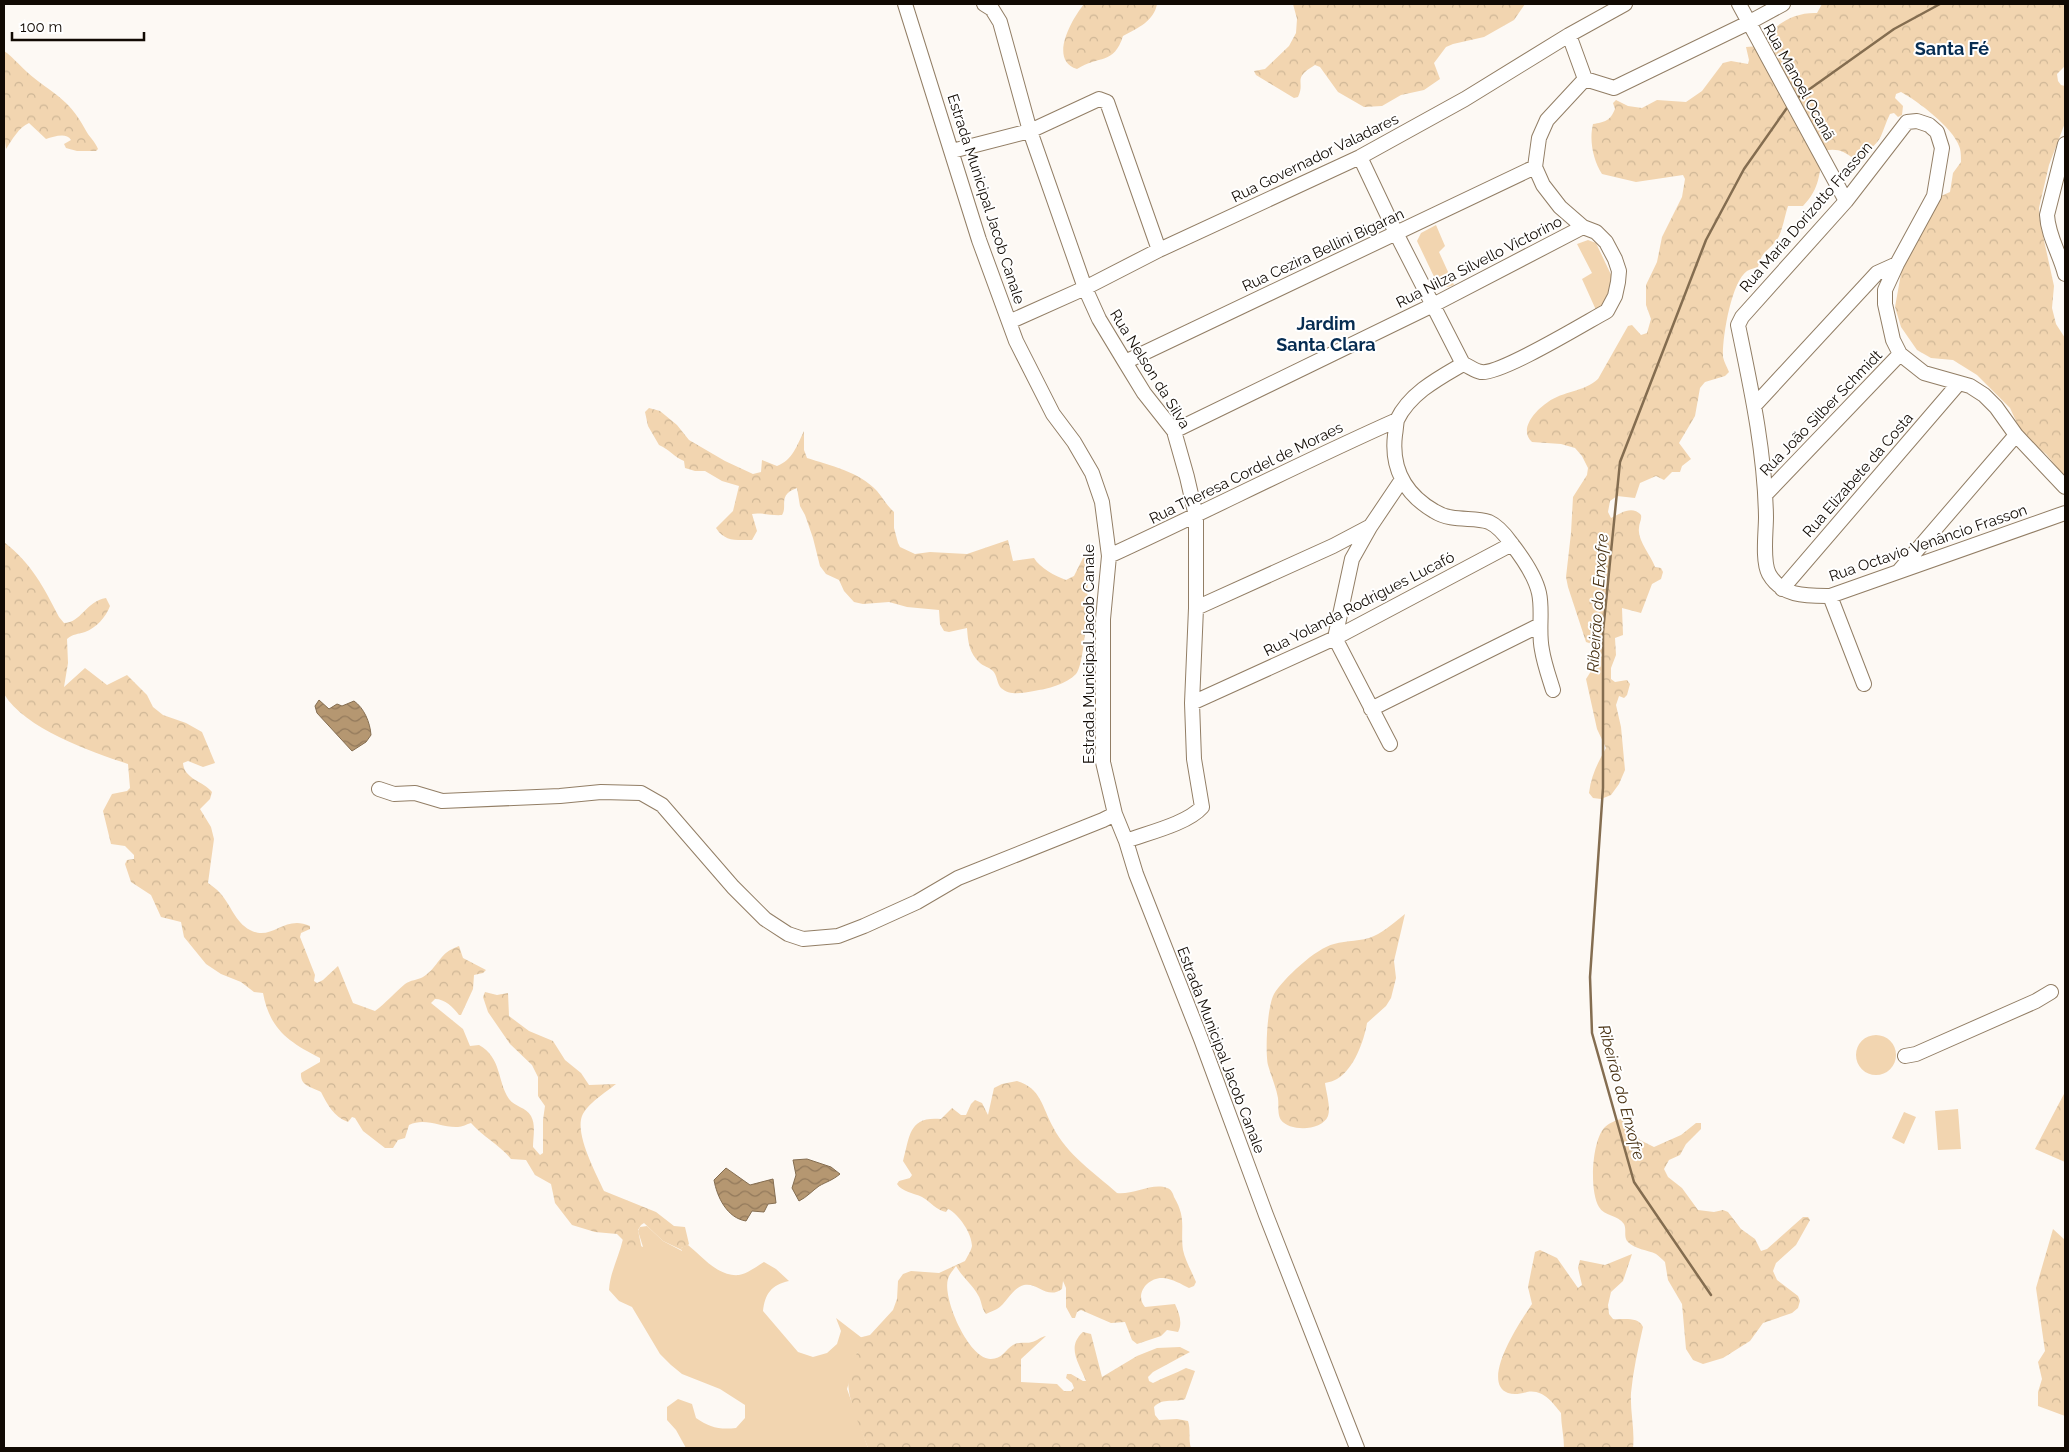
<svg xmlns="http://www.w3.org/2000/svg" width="2069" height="1452" viewBox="0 0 2069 1452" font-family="Raleway,sans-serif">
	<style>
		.green { fill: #f2d5b0 }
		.forest { fill: url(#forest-crowns) }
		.water { fill: url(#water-waves); stroke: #846d50 }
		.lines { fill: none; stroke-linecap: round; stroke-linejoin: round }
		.stream { stroke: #846d50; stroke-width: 2.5 }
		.minor-casing { stroke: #927e65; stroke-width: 16 }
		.minor { stroke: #fff; stroke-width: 14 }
		.labels { text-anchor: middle; stroke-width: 4; stroke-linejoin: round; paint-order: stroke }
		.street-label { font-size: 15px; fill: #110a03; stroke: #fff }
		.water-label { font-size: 16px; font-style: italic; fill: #483112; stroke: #fff }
		.quarter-label { font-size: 18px; font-weight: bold; fill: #072d52; stroke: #fff }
	</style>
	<defs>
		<pattern id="forest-crowns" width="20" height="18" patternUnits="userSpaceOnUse" patternTransform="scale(1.25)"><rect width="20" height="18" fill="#f2d5b0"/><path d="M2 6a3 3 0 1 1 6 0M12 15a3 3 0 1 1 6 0" fill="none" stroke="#ceb696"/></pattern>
		<pattern id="water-waves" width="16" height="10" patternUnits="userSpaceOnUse" patternTransform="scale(1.25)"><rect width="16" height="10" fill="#b59771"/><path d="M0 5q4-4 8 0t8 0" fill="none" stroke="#92795b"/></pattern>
	</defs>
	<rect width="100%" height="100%" fill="#fdf9f4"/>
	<path class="green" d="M1436,225L1445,246L1439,252L1454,285L1448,287L1437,283L1417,241L1421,233Z
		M1588,240L1596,243L1614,281L1604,304L1596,310L1582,279L1592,273L1577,244Z
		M1856 1055a20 20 0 1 1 40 0a20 20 0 1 1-40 0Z
		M1958,1109L1961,1149L1938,1150L1935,1111Z
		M1904,1112L1916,1117L1904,1144L1892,1138Z
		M647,1226L663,1241L682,1251L681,1248L688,1245C703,1257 718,1277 739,1275C747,1274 757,1266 764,1262L776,1269L789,1281C771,1285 765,1294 763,1311L798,1352L813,1357L827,1353L837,1344L841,1331L836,1318L862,1338L847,1389L868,1448H686L676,1430L667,1420V1407L678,1399L692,1404L696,1418C709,1427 719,1430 736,1428L745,1418V1405L720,1389L682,1374L671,1365L660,1354L632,1307L619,1301L609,1290C610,1272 619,1257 623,1239L643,1247L638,1231L640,1227Z"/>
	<path class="forest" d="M1084,4H1157C1154,21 1138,28 1123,36C1114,65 1099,55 1077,69C1048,60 1072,19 1084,4Z
		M1293,4H1525L1514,20L1484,37L1453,44L1446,47L1434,63L1440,79L1424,90L1401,95L1382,106L1364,107L1338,92L1320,67L1315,65C1291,79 1306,81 1298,97L1294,98L1256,75L1254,71L1265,69L1289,46L1296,33L1297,19Z
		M1822,4H2065V66L2057,74L2058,81L2061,85L2065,86V123L2049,165L2039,208L2040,222L2054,286L2052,308L2056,324L2065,338V477L2046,454L2022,434L2010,408L1977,375L1953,360L1931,358L1917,350L1901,327L1895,307L1904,257L1932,200L1950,192L1953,173L1961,162C1961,157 1961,150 1959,146C1953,128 1918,101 1901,92L1896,94L1895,98L1903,106L1902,115L1898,117L1894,113L1890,114C1886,122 1884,129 1881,136C1877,145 1863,156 1854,159C1844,151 1836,148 1824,151C1818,175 1821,187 1803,206H1788C1785,215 1782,232 1778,238C1770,250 1761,251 1758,267C1755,268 1750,269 1747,271C1731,282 1722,339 1723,357C1724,362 1727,367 1729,372L1725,376L1705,382L1700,388L1695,416L1679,443L1691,459L1682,466L1680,472H1672L1664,480L1656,476L1640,483L1635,498L1617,496L1610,501L1608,512L1611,518C1621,513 1632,505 1641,515C1642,520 1639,523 1639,528C1637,540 1651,555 1655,567L1661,568L1663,572L1661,579L1652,584L1641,613L1622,608L1623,635L1615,638L1616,655L1611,668V679L1615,682L1627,680L1630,684L1627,695L1624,698L1619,696L1616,705L1621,727L1625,770L1619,784L1611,795L1601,799L1593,798L1589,793C1591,776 1598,762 1606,748L1597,729L1586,679L1597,662L1592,660V658L1601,647L1586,642L1568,587L1566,577L1571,533L1573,497L1587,475L1588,468L1582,456L1575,448L1561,444L1532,442C1518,429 1536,410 1548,402C1563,391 1584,392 1598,379L1628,326L1632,325L1641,335L1647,333L1651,319L1646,305V285L1657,262L1662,237L1682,197L1685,179L1683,175L1636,182L1602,174C1593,160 1589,140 1593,124C1605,122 1610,121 1615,109L1613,103L1616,100L1628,106L1642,108L1657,100L1686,102L1702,91L1723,63L1731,61L1748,64L1749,60L1746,47L1759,46C1772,26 1792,12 1817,13Z
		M4,51C13,57 19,65 27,72C52,94 68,97 85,129C89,137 95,141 98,149L96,151H77L66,148L64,144L71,140C66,132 54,137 46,139L29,123C19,127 12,140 6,149L4,133Z
		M649,408L660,411L677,425L689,440L725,461L753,474L761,472L762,460L777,466C793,460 797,445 804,431V450L807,458C829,465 860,472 877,491C883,498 887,506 894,512V528L898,543L900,547L915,554L930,552L967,554L1008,540L1013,561L1034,558C1040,568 1055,576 1066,580L1074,576L1085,554C1091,568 1086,664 1076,674C1067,684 1047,689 1034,691C1023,693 1010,696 1001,688C997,684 997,675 993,671C989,667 983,666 980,663C969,653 968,642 967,628L949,632L944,631L940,624L939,610L907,607L889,602L863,604L854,602L844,591L839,580L826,574L820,566L813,538L805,515L800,506L797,488C777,495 788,506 782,515C772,516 760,512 752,514L757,531L752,540C736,540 725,542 716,528L733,511L739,486L722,481L705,471H695L685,468L684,461C674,457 669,449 659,445L648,426L645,412Z
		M4,542C32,564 43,586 59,617L64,623C81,623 86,601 106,598L110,606C106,617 96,628 85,632C78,634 73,634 67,639L68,663L64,687L85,668L107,685L127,675L147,695L153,707L163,715L186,723L202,732L215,763L203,767L188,761L183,763C184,779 203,781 212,792L210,799L200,809L211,827L214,839L208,883C212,886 217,889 220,893C231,905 235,922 250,930C272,942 284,914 310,926V929L301,933L300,937L315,975L314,981L317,983L323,980L338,966L353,1003L375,1011C386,1003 394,993 405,984C410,980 418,980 423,977C440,966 438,953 459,946L463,958L486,970L483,973L474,975L473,989L461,1015H459C453,1007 445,999 435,999L431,1003L463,1029L470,1046L479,1045C502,1058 497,1081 509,1099C515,1107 526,1107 531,1116C536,1125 533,1137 533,1147L540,1155L543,1153V1120L545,1106L538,1096V1077L532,1065L510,1044L488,1012L483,997L485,992L497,995L508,993L509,1016L529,1031L553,1041L565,1060L581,1073L589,1085L616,1084C606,1092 587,1104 582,1116C575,1135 596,1173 604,1191L656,1212L674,1226L685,1227L689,1244L687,1246L681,1248L684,1251L663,1241L644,1223L641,1225L638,1230L642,1250L639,1252L633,1250L617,1234L595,1232L572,1225L555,1203L551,1184L535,1175L526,1160L511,1159C500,1145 483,1137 471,1123C467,1124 462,1127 458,1127C441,1128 426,1117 409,1125L405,1138L398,1140L393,1148H385L363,1131L355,1118L352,1117L348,1122C334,1117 327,1104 321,1092C311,1087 300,1086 301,1073L320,1062V1058C289,1042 270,1030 263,993L254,992L241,982L221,974L206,964L184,937L181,922L161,917L151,895L131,882L125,864L127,860L134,859V855L125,846L111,844L103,811L112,794L127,791L130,788L128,764C91,752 24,728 4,694Z
		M1405,914L1394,961L1396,978L1391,998L1386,1006L1367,1023C1364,1041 1354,1069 1337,1079C1334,1081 1329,1082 1325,1083C1326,1092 1331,1107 1328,1116C1322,1131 1290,1132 1281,1120C1277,1114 1279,1105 1278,1098C1276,1087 1271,1076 1268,1065C1265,1052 1267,1007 1274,994C1283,979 1316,948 1334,944C1347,940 1361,942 1374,936C1385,931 1396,921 1405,914Z
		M1017,1081C1041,1088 1042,1107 1053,1127C1067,1155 1095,1173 1117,1193C1133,1195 1153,1182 1167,1188C1171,1189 1173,1193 1174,1197C1187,1219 1180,1228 1183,1250C1185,1260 1192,1272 1196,1282L1194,1286L1189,1288C1181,1284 1173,1279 1163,1278C1148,1277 1134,1294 1145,1307L1175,1304C1179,1313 1183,1323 1178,1332L1167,1330L1161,1336L1137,1344L1132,1340L1125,1322L1111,1323L1081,1310L1077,1312L1075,1318H1072L1066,1307V1288L1063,1281L1062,1289C1047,1300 1038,1282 1024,1285C1012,1288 1007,1303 997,1309C994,1311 989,1312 986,1314C981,1308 982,1301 978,1295C972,1284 962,1277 956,1266C953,1270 949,1275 948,1279C942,1298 969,1360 991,1359C1002,1359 1005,1350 1013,1345C1019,1341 1026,1344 1032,1342C1037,1341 1040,1337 1046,1336L1021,1359V1382L1057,1384L1064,1391H1071L1074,1388L1072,1383L1066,1378L1067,1374H1071L1083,1381H1086C1079,1363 1066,1347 1083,1332L1091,1334L1102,1377L1137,1356L1157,1348L1180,1347L1190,1352L1153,1372L1148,1377L1149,1381L1153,1383C1164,1377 1175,1374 1186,1368L1195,1371L1185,1399C1175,1403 1163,1397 1154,1407L1155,1415L1159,1420L1177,1419L1188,1421C1191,1430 1188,1439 1191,1448H868C858,1419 835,1379 858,1352L856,1340L858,1338L870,1335L893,1310L897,1299L898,1281L903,1274L911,1271L939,1273L965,1261C967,1257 971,1251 972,1246C972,1234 959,1214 948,1209L946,1212C936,1210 931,1202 922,1197C914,1193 902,1192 897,1184L899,1181L910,1178L912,1175L903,1161C910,1135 909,1116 941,1119L952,1108L961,1115H966L971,1104L975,1100L982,1103L988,1115L994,1088L1002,1084Z
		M2065,1092V1162L2035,1149Z
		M1621,1119L1628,1121L1640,1140L1654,1147L1681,1135L1696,1123H1701V1129L1686,1144L1680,1155L1669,1160L1664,1169L1668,1177L1682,1188L1698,1210L1714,1212L1723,1210L1728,1212L1741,1229L1755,1239L1761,1251L1767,1249L1803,1217H1808L1810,1220L1796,1245L1776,1263L1773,1271L1777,1280L1798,1296L1800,1301L1798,1308L1792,1313L1763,1323L1750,1341L1723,1358L1703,1364L1693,1360L1686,1349L1682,1304L1668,1280L1665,1262C1662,1259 1659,1256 1656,1254C1648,1250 1634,1249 1628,1242C1623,1237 1627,1230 1624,1224C1618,1215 1604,1216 1599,1207C1589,1190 1592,1142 1604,1128C1609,1123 1614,1121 1621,1119Z
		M2053,1229L2065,1240V1416L2038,1406V1392L2042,1379L2038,1362L2045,1351L2036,1288Z
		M1540,1250L1557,1258L1578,1288L1582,1285L1578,1268L1580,1260L1605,1265L1632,1254L1623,1281L1611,1292L1608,1305L1609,1314L1613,1319C1623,1320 1638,1316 1643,1327C1638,1349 1633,1371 1631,1393C1630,1412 1635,1430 1633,1448H1564C1564,1436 1561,1425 1561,1413C1552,1402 1543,1389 1527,1392C1520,1394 1514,1395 1508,1393C1479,1382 1522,1319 1532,1304L1528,1287L1535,1252Z"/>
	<path class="water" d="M319,700L329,709L337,704L342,706L354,701C364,708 370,722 371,735L366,742L352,751L317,713L315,706Z
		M807,1159L831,1167L840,1174C833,1180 826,1182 819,1186C812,1191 807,1197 799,1201L792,1188L796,1175L793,1160Z
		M726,1168L750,1185L773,1179L776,1203L768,1204L764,1212L752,1211L746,1221C727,1218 717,1197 714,1180Z"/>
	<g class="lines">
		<path class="stream" d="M1797,98L1894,29L1940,4
			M1711,1295L1634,1182L1592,1033L1590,977L1603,788V632L1620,462L1706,240L1744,169L1789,105"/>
		<defs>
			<path id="minor" d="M905,4L979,240L1016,341L1053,414L1074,442L1092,473L1102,502L1109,556L1103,619V762L1115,814L1126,841L1136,874L1201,1039L1266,1215L1357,1448
				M984,4L992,9L1000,22L1030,131L1085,288L1099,319L1125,362L1144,393L1174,431L1187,477L1196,516V608L1192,703L1194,759L1202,807C1187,824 1147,833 1126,841
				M1739,4L1846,201
				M1569,35L1585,79
				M1585,79L1614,88L1748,23L1783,4
				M2065,144L2047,215C2048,236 2060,254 2065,274
				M952,151L1030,131L1099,99L1107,102L1159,250
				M1360,157L1396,233L1463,364
				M1009,322L1085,288L1159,250L1360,157L1465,99L1569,35L1625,4
				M1125,362L1535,167
				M1463,364C1469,366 1475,371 1481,372C1500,375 1585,323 1607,311L1615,296L1618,282L1619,271L1615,259L1606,242L1596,232L1583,227L1560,207L1543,185L1535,167L1539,138L1547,120L1585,79
				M1463,364C1439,378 1410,393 1397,420C1396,424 1396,430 1395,435C1391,468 1405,494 1434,511C1453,523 1473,516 1489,522C1498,526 1506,536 1511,543C1522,557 1535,575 1539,593C1543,611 1538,631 1542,650C1544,663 1549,677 1553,690
				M1754,406L1877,273L1897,264
				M1174,431L1433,305L1583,227
				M2065,487L2016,435L1996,407L1984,395L1970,386L1924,373L1900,354L1893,340L1885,304V290L1897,264L1934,196L1942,148L1937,132L1929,125L1917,121L1907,122L1846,201L1742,317L1738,325C1751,388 1765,452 1766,517C1766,532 1762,561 1769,574C1782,597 1807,596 1830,596L2065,513
				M1766,494L1900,354
				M1109,556C1205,512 1300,463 1397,420
				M1899,571L2016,435
				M1782,589L1959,383
				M1830,596L1864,684
				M1196,608L1333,546L1369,527
				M1192,703L1335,638L1512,544
				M1371,709L1540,625
				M1390,744L1335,638L1352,559L1370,527L1401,481
				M379,789L394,794L415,793L442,801L560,796L601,792L641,793L662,805L733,887L765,919L788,934L803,939L838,936L864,926L917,902L958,878L1103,820L1115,814
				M1905,1056L1916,1054L2036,1001L2051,992"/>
		</defs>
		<use href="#minor" class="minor-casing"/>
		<use href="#minor" class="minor"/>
	</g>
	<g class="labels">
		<g class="street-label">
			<text transform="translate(1799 82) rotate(61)" y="5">Rua Manoel Ocanã</text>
			<text transform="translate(1315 158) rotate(-26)" y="5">Rua Governador Valadares</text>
			<text transform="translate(986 199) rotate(72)" y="5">Estrada Municipal Jacob Canale</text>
			<text transform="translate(1806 217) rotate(-49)" y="5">Rua Maria Dorizotto Frasson</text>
			<text transform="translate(1323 250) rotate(-25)" y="5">Rua Cezira Bellini Bigaran</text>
			<text transform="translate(1479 262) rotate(-27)" y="5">Rua Nilza Silvello Victorino</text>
			<text transform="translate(1150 369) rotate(58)" y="5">Rua Nelson da Silva</text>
			<text transform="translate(1821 413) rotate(-46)" y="5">Rua João Silber Schmidt</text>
			<text transform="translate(1246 473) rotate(-26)" y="5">Rua Theresa Cordel de Moraes</text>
			<text transform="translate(1858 475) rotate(-49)" y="5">Rua Elizabete da Costa</text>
			<text transform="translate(1928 543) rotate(-19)" y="5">Rua Octavio Venâncio Frasson</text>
			<text transform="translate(1359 604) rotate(-27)" y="5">Rua Yolanda Rodrigues Lucafó</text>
			<text transform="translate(1089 654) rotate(-90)" y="5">Estrada Municipal Jacob Canale</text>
			<text transform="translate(1221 1050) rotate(69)" y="5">Estrada Municipal Jacob Canale</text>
		</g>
		<g class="water-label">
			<text transform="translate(1597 603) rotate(-86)" y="6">Ribeirão do Enxofre</text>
			<text transform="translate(1622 1092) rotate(75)" y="6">Ribeirão do Enxofre</text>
		</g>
		<g class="quarter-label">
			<text x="1952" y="55">Santa Fé</text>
			<text x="1326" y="330">Jardim<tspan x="1326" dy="21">Santa Clara</tspan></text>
		</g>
	</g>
	<rect width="2069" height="1452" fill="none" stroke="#110a03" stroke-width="10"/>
	<path d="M12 32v8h132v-8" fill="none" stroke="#110a03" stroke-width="2.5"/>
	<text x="20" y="32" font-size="15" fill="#110a03" stroke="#ffffff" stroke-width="4" paint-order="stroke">100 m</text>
</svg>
